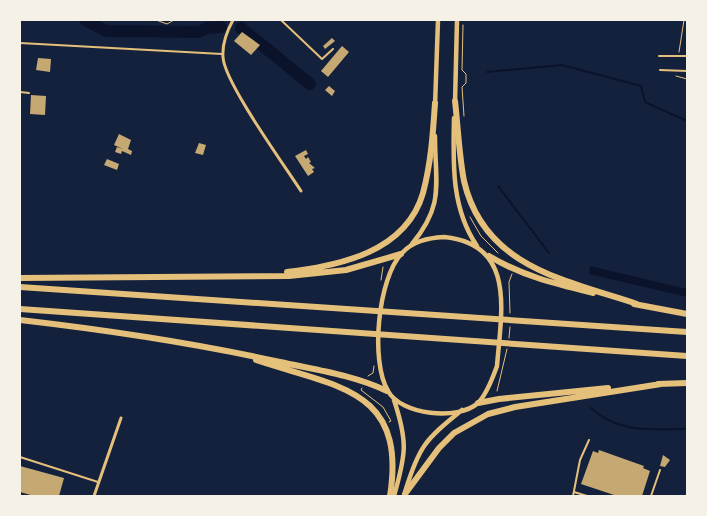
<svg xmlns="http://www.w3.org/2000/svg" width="707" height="516" viewBox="0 0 707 516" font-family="Raleway,sans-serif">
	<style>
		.water { fill: #0b132b }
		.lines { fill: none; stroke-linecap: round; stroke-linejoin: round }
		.stream { stroke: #0b132b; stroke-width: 2 }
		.river { stroke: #0b132b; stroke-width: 12 }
		.building { fill: #c6a872 }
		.path { stroke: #e5c07b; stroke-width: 1 }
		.service { stroke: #e5c07b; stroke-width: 2 }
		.minor { stroke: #e5c07b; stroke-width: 3 }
		.secondary { stroke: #e5c07b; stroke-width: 4.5 }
		.motorway { stroke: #e5c07b; stroke-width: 6 }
	</style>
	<rect width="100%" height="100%" fill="#14213d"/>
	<path class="water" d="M590,266L687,289V297L589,274Z"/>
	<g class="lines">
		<path class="stream" d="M487,72L562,65L641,86L645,102L687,121
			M498,186L549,253
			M591,408C619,434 652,429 687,429"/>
		<path class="river" d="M85,20L106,31L199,32L207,28L221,27
			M241,28L310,84"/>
	</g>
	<path class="building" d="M242,32L260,45L251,55L234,41Z
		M332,38L335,41L325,49L323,46Z
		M342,46L349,52L328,77L321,71Z
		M38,58L51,59L50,72L36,70Z
		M329,86L335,91L332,96L325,90Z
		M31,95L46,96L45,115L30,114Z
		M119,134L131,140L128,149L132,151L131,155L122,151L121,154L115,152L117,147L123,149L114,145Z
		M199,143L206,145L203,155L195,153Z
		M306,150L308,154L304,156L306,159L308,157L311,162L309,163L315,168L312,169L314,172L308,176L295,156Z
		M107,159L119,164L117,170L104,165Z
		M599,450L644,466L643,468L650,471L642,496H617L581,484L593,451L598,453Z
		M663,455L670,460L665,467L660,466Z
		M20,466L64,478L59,496H34L20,492Z"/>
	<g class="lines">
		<path class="path" d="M156,20L167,24L174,20
			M463,25L462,70L466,74V83L462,87L464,116
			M679,52L684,20
			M676,76L687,79
			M470,217L481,236L498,253
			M381,280L383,267
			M510,313L509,282L512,274
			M509,338L510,327
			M368,376L373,373L374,366
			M362,388L361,390L383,407L391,421L389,422
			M497,391L507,349"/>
		<path class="service" d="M281,20L322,59L333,49
			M20,43L222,54
			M659,56H687
			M660,70L687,71
			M20,92L29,93
			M20,457L98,482
			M574,492L587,496
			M573,496L580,460L589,440
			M651,496L660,470"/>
		<path class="minor" d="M233,20C227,31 222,44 223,57C224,82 285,166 301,191
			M94,496L121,418"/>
		<path class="secondary" d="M455,103L457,20
			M435,106L438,20
			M454,118C453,163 451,208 477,246
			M444,237C517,244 501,313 497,366C493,377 487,394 478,403C458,421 401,415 388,391C370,361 378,278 402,253C413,241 428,238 444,237Z
			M412,244C445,204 435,184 435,136
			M405,492C419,446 425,440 462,410
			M394,496C406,454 408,442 394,400"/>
		<path class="motorway" d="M455,101C458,127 459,155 464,181C484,267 565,280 637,304
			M489,256C522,276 556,284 593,293
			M287,272C339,266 406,252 423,193C431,163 433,133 435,103
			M20,278L289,276L346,270L401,254
			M20,287L687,332
			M634,304L687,314
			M20,309L687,356
			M20,320C107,330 194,343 280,362C317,370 353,375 387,391
			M256,360C336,387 407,388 390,496
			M658,384L687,383
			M478,403L499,399L608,388
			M405,494L439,448L454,433L488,414L515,407L661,384"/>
	</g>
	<rect width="707" height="516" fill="none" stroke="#f6f1e7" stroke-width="42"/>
</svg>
